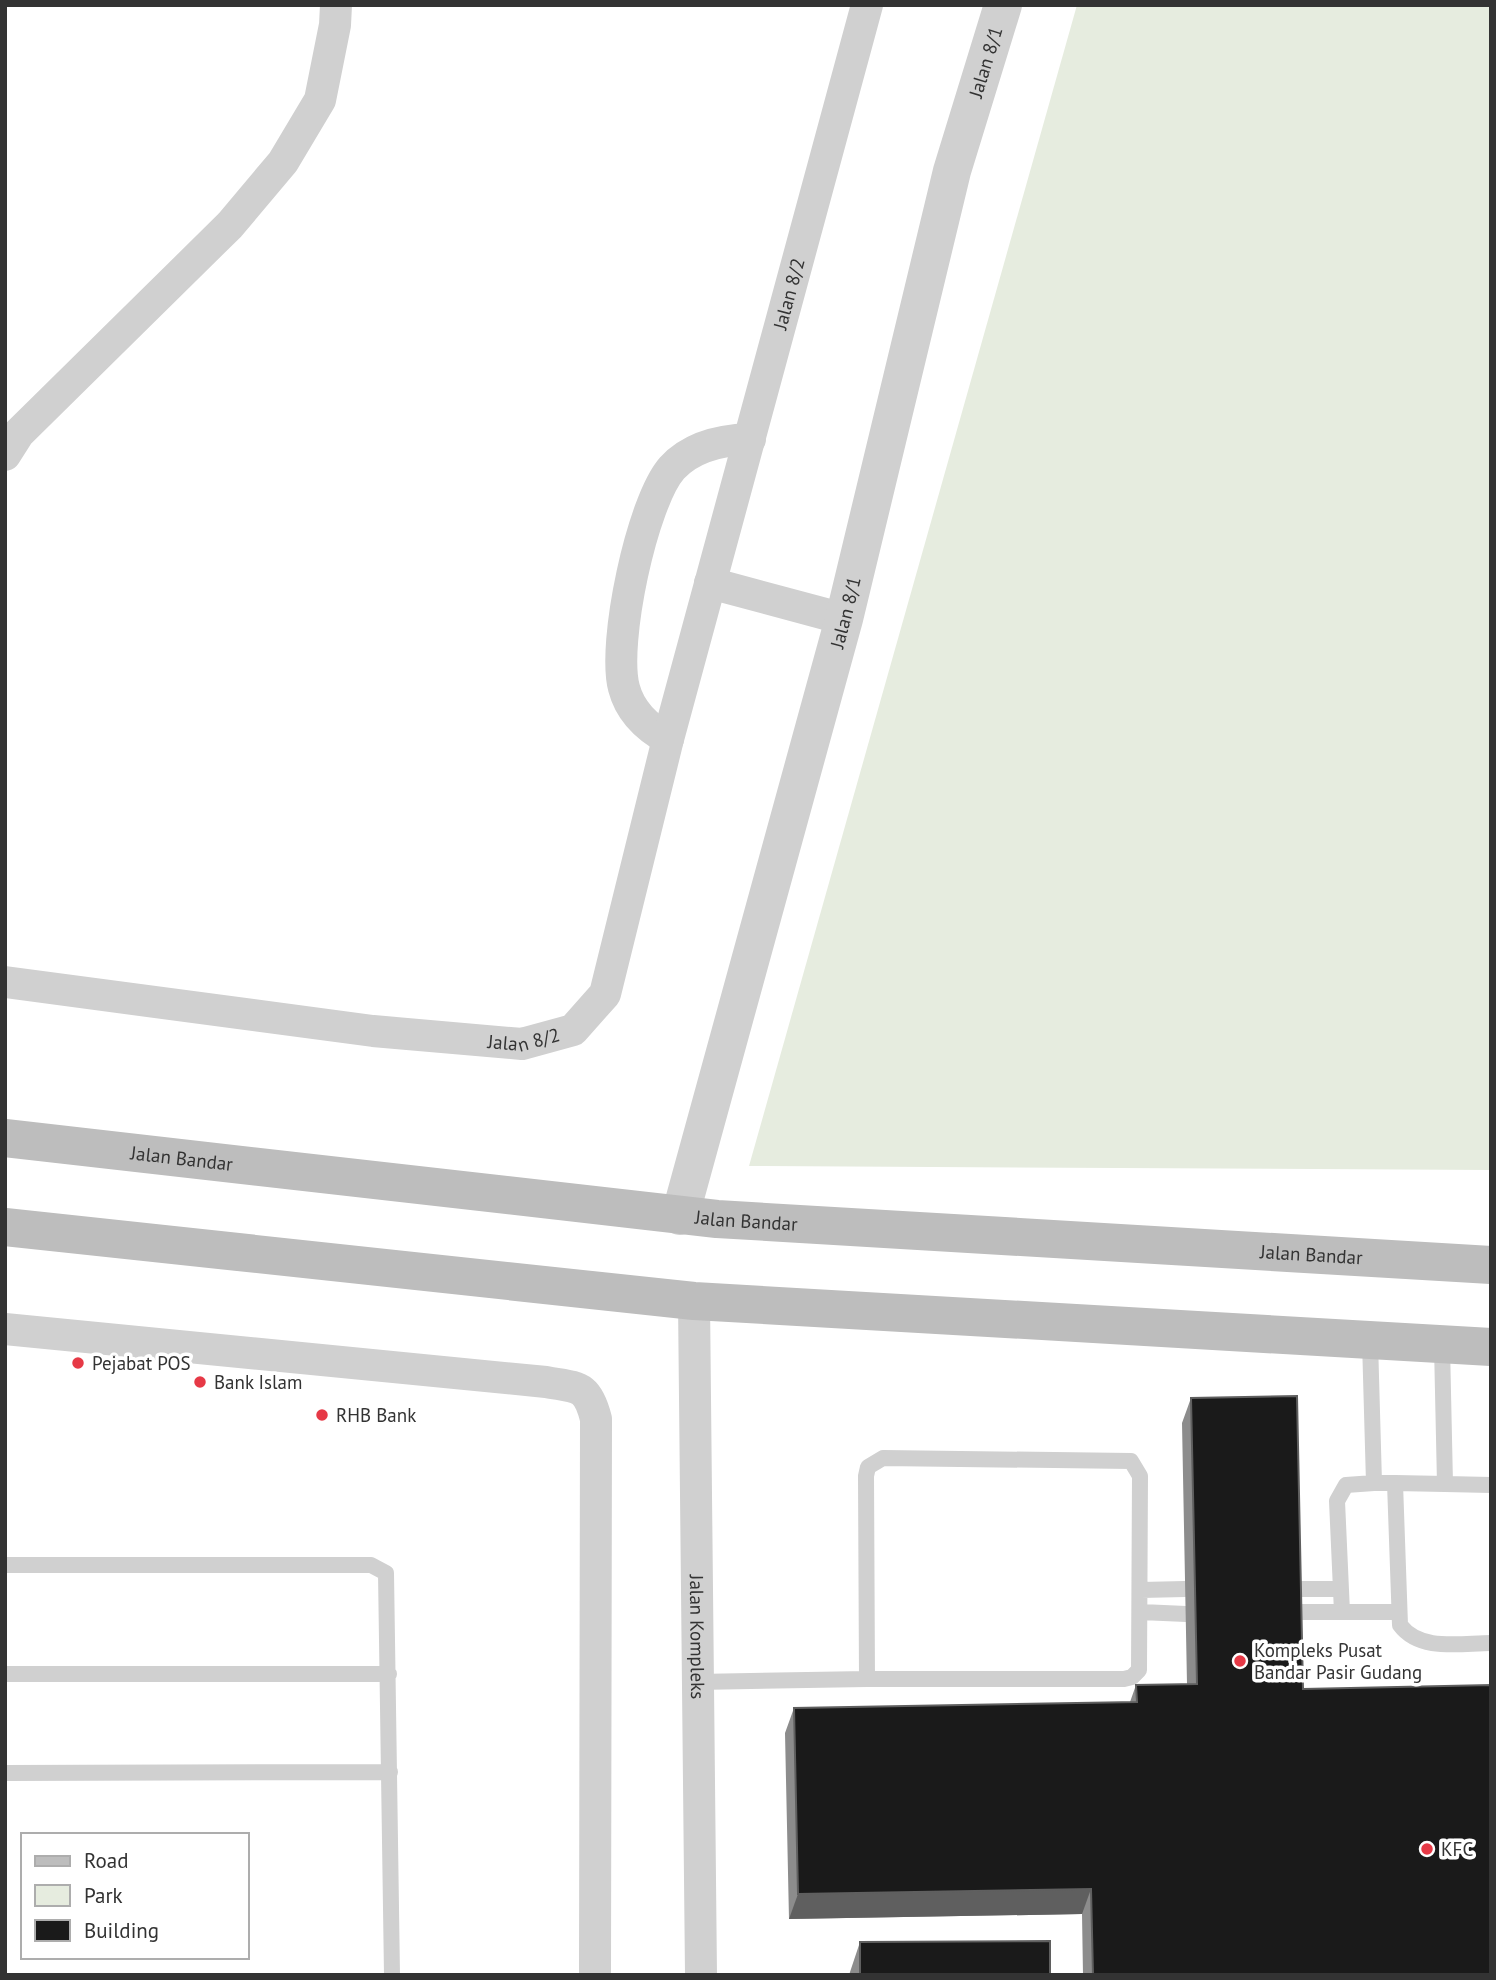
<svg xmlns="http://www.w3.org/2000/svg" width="1496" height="1980" viewBox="0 0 1496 1980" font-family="'PT Sans',sans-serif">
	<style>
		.green { fill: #e6ecdf }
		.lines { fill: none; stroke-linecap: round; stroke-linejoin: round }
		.service { stroke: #d0d0d0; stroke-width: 16 }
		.minor { stroke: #d0d0d0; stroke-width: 32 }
		.tertiary { stroke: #d0d0d0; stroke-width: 38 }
		.secondary { stroke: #bdbdbd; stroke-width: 38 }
		.wall { fill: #8c8c8c }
		.shaded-wall { fill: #5f5f5f }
		.building { fill: #1a1a1a; stroke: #5f5f5f; stroke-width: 2 }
		.poi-dot { fill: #e63946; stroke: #fff; stroke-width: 2.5 }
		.labels { text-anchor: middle; stroke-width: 7; stroke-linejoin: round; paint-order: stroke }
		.street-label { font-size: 19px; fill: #333; stroke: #fff }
		.poi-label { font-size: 19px; fill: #333; stroke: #fff; text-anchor: start }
	</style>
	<rect width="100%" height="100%" fill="#fff"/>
	<path class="green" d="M1077,5H1491V1170L749,1166Z"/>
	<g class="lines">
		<path class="service" d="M1370,1341L1374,1483H1395L1400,1625C1420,1652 1461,1643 1491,1643
			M1442,1346L1445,1484L1491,1485
			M883,1458L1131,1461L1140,1476L1139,1670L1132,1677L1124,1679H867L866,1476L868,1467Z
			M1395,1483L1445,1484
			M5,1565H371L386,1573L392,1975
			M1291,1589H1341
			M1141,1590L1185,1589
			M1141,1612L1186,1614
			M1292,1612H1398
			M1342,1612L1337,1501L1346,1485L1374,1483
			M5,1674H389
			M697,1682L867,1679
			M5,1773L390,1772"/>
		<g class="minor">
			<path d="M5,455L19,433L230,225L283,162L320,100L335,25L336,5"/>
			<path d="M710,583L844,619"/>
			<path d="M668,739C648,728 630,711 624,688C612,644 642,502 672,468C692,446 721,440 750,439"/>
			<path id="s1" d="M5,982L373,1031L522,1044L573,1030L605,994L668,739L867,5"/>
			<path id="s2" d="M694,1301L701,1975"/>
			<path d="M5,1329L546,1382C578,1388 587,1384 596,1419L595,1975"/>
		</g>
		<path class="tertiary" id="s3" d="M680,1216L844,619L952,171L1003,5"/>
		<g class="secondary">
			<path id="s4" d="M5,1138L717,1219L1491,1265"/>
			<path d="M5,1227L694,1301L1491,1347"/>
		</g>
	</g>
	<path class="wall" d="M1191,1398L1303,1689L1491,1975H1083L1082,1914L789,1919L785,1733L794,1708L1130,1702L1136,1685L1187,1684L1182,1423Z
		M860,1942L1050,1975H849Z"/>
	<path class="shaded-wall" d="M1091,1889L1082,1914L789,1919L798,1894Z"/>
	<path class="building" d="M1297,1396L1303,1689L1491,1685V1975H1093L1091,1889L798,1894L794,1708L1137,1702L1136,1685L1197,1684L1191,1398Z
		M1050,1941V1975H860V1942Z"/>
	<g class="poi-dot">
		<circle cx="78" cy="1363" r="7"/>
		<circle cx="200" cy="1382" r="7"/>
		<circle cx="322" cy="1415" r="7"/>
		<circle cx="1240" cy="1661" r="7"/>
		<circle cx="1427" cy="1849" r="7"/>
	</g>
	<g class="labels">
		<g class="street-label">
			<text dy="7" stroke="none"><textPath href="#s3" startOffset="1194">Jalan 8/1</textPath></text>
			<text dy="7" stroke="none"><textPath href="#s1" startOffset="1346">Jalan 8/2</textPath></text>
			<text dy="7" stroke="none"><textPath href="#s3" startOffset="626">Jalan 8/1</textPath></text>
			<text dy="7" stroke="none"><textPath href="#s1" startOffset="523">Jalan 8/2</textPath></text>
			<text dy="7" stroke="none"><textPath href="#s4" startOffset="178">Jalan Bandar</textPath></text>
			<text dy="7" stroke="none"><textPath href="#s4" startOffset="746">Jalan Bandar</textPath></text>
			<text dy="7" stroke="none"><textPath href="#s4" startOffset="1312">Jalan Bandar</textPath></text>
			<text dy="7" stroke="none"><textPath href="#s2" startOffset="336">Jalan Kompleks</textPath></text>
		</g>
		<g class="poi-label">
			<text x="92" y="1370">Pejabat POS</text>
			<text x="214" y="1389">Bank Islam</text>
			<text x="336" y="1422">RHB Bank</text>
			<text x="1254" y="1657">Kompleks Pusat<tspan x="1254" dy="22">Bandar Pasir Gudang</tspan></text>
			<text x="1441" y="1856">KFC</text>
		</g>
	</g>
	<rect width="1496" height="1980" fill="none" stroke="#333333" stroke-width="14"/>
	<rect x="21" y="1833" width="228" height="126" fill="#ffffff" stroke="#adadad" stroke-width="2"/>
	<rect x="35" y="1856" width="35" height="10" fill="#bdbdbd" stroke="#adadad" stroke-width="2"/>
	<text x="84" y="1868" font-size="21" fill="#333333">Road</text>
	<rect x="35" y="1885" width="35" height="21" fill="#e6ecdf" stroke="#adadad" stroke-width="2"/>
	<text x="84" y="1903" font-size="21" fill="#333333">Park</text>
	<rect x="35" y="1920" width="35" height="21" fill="#1a1a1a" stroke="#adadad" stroke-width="2"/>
	<text x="84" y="1938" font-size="21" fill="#333333">Building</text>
</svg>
